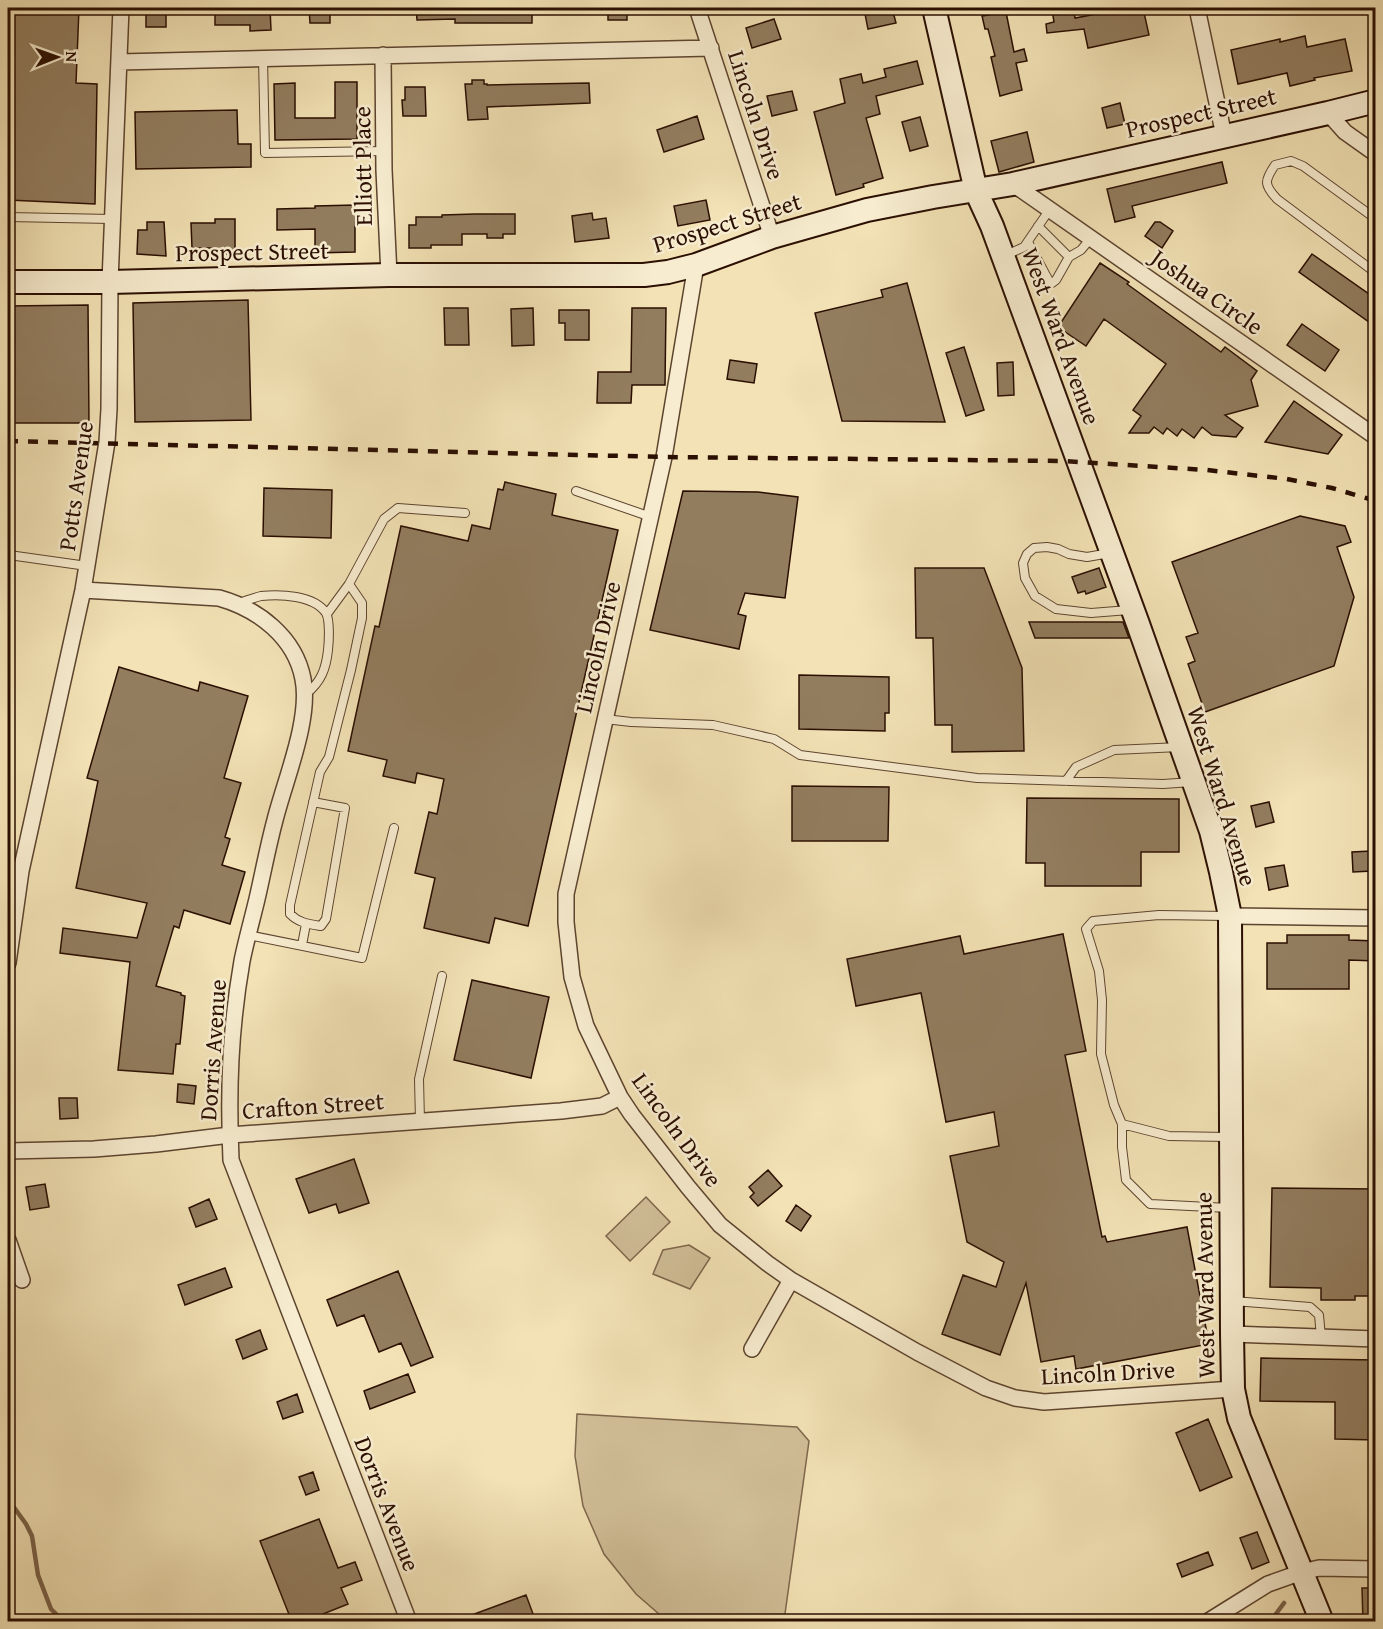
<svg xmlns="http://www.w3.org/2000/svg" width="1383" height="1629" viewBox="0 0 1383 1629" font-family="'Gentium Book Plus',serif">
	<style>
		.green { fill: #d0be97; stroke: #7e664c; stroke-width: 1.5 }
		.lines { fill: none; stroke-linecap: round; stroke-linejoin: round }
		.stream { stroke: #7a6249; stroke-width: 4.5 }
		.building { fill: #927d5f; stroke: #2b0f02; stroke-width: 1.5 }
		.lane-casing { stroke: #5d442f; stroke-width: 10 }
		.street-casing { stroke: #5d442f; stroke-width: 18 }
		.secondary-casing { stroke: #2b0f02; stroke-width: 26 }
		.lane { stroke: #f7eccf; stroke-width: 8 }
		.street { stroke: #f7eccf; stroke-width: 15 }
		.secondary { stroke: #f7eccf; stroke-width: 22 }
		.rail { stroke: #2b0f02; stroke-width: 4.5; stroke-dasharray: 10 10; stroke-linecap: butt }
		.labels { text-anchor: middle; stroke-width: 5; stroke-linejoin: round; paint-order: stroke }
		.street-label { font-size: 24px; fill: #2b0f02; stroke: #f7eccf }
	</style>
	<rect width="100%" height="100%" fill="#f2e2b5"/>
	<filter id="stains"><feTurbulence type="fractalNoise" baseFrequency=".00333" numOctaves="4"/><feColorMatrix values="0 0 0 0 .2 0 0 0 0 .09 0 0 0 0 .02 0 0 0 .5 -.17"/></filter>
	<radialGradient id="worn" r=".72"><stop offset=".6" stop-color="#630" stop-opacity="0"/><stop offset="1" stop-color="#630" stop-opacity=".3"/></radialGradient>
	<path class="green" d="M646,1197L670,1222L630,1261L606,1236Z
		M689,1245L710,1258L690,1289L653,1274L663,1250Z
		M577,1414L797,1427L809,1441L784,1621H667L636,1594L604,1554L583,1506L575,1456Z"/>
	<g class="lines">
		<path class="stream" d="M8,1499L26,1524L32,1536L38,1575L51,1609L64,1622
			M1270,1622L1284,1603"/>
	</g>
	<path class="building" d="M8,8H79L76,83L97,84L95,204L8,200Z
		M146,8H166V27H146Z
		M215,8H270L271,30L250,31V25H215Z
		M309,8H330V23H310Z
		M416,8H532V23H455V19L417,20Z
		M608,8H627V20H608Z
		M871,8H892L896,23L868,29L864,9Z
		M1000,8L1001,13L1006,12L1014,52L1024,49L1027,61L1016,63L1022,90L1000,96L991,57L995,56L988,29H985L982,16L989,15L988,11Z
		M1074,8L1075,18L1128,8H1143L1149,35L1088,48L1084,29L1047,33L1046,24L1054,22L1052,10Z
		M774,19L781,39L752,48L746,28Z
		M1305,36L1307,47L1345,39L1352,71L1314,78L1315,80L1290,86L1287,73L1238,84L1231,50L1280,39V42Z
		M917,61L923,84L876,96L880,114L866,118L883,178L863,184L864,187L836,195L814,112L845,103L840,79L861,74L863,83L886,77L884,69Z
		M472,80H484V84H487V85L589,83L590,103L487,107L488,119L468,120L465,84H472Z
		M335,82H357V139L275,140L274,84L295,83V118H335Z
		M405,87H425L426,116H403L402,100H405Z
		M792,91L797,110L772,116L767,96Z
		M1120,103L1125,124L1107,128L1102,108Z
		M237,110L238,144H251V167L136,169L135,112Z
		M697,116L704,139L664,152L657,130Z
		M920,117L928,146L910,151L902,122Z
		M1027,132L1034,162L999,172L991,141Z
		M1222,162L1227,183L1132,206L1135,217L1115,222L1107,189Z
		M706,200L710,220L678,226L674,206Z
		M355,205V252L315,253V229L277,230V209L315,208V206Z
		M592,213L593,220L606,218L609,238L575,242L572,216Z
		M475,214H515V234H503V238H487V234H462V245H431V248H409V225H416V217H442V215Z
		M215,219H235V254H216V248H192L191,223H215Z
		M147,222H164L166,256L137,254L138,230H147Z
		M1155,222H1160L1173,231L1162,248L1145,236Z
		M1312,254L1376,299V327L1299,272Z
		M1100,263L1129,282L1127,284L1221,352L1225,347L1257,371L1251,380L1258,406L1225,415L1243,428L1236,437L1212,435L1202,427L1194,438L1182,429L1177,436L1167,428L1163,434L1154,427L1149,433H1129L1141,416L1133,410L1166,364L1104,319L1086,346L1058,327Z
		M907,283L945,422L842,421L815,313L883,297L881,290Z
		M248,300L251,420L135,422L133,303Z
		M88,305L89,423H8V306Z
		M444,308H468L469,345H445Z
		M533,308L534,345L512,346L511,309Z
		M632,308H666L665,385H632L631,403H597L598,372H631Z
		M559,310H589V340H565V323H559Z
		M1302,324L1339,350L1325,371L1287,345Z
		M964,347L984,410L966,416L946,353Z
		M730,360L757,364L754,383L727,379Z
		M1013,362L1014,395L998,396L997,363Z
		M1294,401L1342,435L1328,454L1265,442Z
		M505,482L556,494L552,515L618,530L528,926L495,918L489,943L424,928L435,878L415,873L429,812L437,814L444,779L417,773L415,783L383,776L387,760L348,751L375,626L379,627L401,526L468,541L472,525L490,529L498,489L503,490Z
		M264,488L332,490L331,538L263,536Z
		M683,491L758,492L798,497L785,598L745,593L738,614L746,616L739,649L650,630Z
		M1300,516L1345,526L1351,542L1337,547L1354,597L1334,666L1205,712L1188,664L1195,661L1186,637L1198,633L1172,562Z
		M915,568H984L1022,668L1024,751L952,752V725H935L933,638H916Z
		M1099,568L1106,587L1086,594L1085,591L1078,593L1072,577Z
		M1029,622H1123L1129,638H1035Z
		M119,667L198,691L200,682L248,696L224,778L241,783L225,837L230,839L222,865L245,872L230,924L184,910L179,928L174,926L156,986L181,993V995L185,996L180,1044H176L173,1074L118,1070L130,962L60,953L63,928L137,938L147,903L76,888L98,781L87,778Z
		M799,675L889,677V713H885V731L799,729Z
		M792,786L889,787L888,841H792Z
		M1027,798L1179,799V852H1141V886H1045V863H1026Z
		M1269,802L1274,822L1256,827L1251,806Z
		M1371,851L1372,871L1353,872L1352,852Z
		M1284,865L1288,886L1269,890L1265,868Z
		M1063,934L1086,1051L1065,1055L1102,1237L1105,1236L1107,1242L1187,1227L1209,1344L1076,1369L1074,1356L1041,1362L1026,1283L1000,1355L942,1334L963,1275L996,1287L1004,1262L967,1242L950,1156L999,1146L994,1112L946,1122L921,993L856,1006L847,959L960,936L964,954Z
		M1287,935H1349V940L1376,941V961L1349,960V989H1267V943H1287Z
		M472,980L549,997L531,1078L454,1060Z
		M178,1084L196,1086L194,1104L177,1102Z
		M59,1098H77L78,1118L60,1119Z
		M354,1159L369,1203L339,1213L336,1204L309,1213L296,1179Z
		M768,1170L782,1186L758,1206L750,1197L754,1193L749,1187Z
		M45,1184L49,1207L30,1210L26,1187Z
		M1272,1188L1376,1189V1296H1355V1300H1321V1288L1270,1287Z
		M209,1199L217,1219L196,1227L189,1208Z
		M796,1205L811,1216L801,1231L786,1221Z
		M225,1268L232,1287L185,1305L178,1285Z
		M398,1271L433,1357L411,1366L401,1343L379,1352L364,1315L337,1326L327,1300Z
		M260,1330L267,1349L243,1359L236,1340Z
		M1261,1358L1376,1360V1440L1335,1439V1402L1260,1401Z
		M408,1374L415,1392L370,1409L364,1391Z
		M297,1394L303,1412L283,1419L277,1402Z
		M1208,1419L1232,1477L1200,1491L1176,1433Z
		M313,1472L319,1490L306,1495L299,1477Z
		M319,1519L338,1568L355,1562L362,1580L341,1588L348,1604L303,1622H292L260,1541Z
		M1257,1532L1269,1562L1252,1569L1240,1538Z
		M1208,1552L1213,1565L1182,1577L1177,1564Z
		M1362,1588H1376V1622H1363Z
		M526,1595L536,1622H458V1620Z"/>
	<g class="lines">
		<defs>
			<path id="lane" d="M263,58L265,153L384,151
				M8,217L112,219
				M1376,219L1303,166L1291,161L1275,165C1264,181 1264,185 1277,199L1376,273
				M1028,242L1049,281L1052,283L1056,280L1069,257L1038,226
				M1004,256L1024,247L1050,209
				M1069,257L1081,250L1091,238
				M576,491L651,517
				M1110,553L1087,557L1069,554L1058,549L1047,547L1034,548L1027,554L1023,563L1025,578L1035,596L1056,609L1091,613L1129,610
				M9,555L87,566
				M238,603C245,601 253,598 261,596C280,594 314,595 326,613C330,620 329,641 328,650C326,669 321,682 306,694
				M327,614L349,584L384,519L398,508L465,513
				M605,719L631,722L713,725L774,739L800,755L977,778L1163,784L1192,782
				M1066,781L1076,767L1114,750L1180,747
				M313,802L345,808L326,919L321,926C308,924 299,923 290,914V905L320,772L329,757L351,670L362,618V603L349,584
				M248,935L362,958L394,828
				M302,945L306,924
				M420,1121L419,1079L442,976
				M1122,1124V1147L1126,1180L1150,1204L1229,1208
				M1227,1137L1169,1136L1122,1124L1114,1105L1101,1054L1102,1000L1099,971L1086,929L1093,921L1159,915L1228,916
				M1233,1301L1310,1307L1319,1315L1321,1337"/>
			<path id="street" d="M697,8L772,237
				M1197,8L1224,136
				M383,55L384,170L389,275
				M119,62L711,48
				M1328,113L1345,132L1376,154
				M1013,184L1376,437
				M696,265L664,457L566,894V922L572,977L586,1026L620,1097L632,1115L688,1187L720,1225L767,1263L791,1280L917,1352L986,1388L1015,1398L1044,1402L1233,1389
				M83,590L219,598C258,609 295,637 303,679C311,719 285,780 275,820C268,846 263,873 257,899C252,920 246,941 242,961C230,1030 228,1091 231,1160L409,1622
				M1230,916L1376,918
				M8,963L21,871L83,590L107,442L109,409L110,282L121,8
				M8,1151L94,1149L156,1144L230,1135L561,1111L602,1106L620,1097
				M8,1240L22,1280
				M1232,1334L1376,1339
				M752,1349L791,1280
				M1207,1622L1268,1584L1302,1572L1319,1568L1376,1569"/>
			<path id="secondary" d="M934,8L976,191L992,226L1138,624L1211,831L1221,872L1230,916L1232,1334L1233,1389L1239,1418L1322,1622
				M8,282H110L389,275H644L668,272L696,265L772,237L867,210L933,197L1013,184L1328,113L1376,101"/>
		</defs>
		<use href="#lane" class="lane-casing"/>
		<use href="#street" class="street-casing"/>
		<use href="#secondary" class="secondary-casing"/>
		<use href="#lane" class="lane"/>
		<use href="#street" class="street"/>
		<use href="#secondary" class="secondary"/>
		<path class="rail" d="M8,441L664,457L1062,461L1207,470L1287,479L1332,488L1376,501"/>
	</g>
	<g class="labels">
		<g class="street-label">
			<text transform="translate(1201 113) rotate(-13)" y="8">Prospect Street</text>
			<text transform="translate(756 115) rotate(72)" y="8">Lincoln Drive</text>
			<text transform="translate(363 166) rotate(-91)" y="8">Elliott Place</text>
			<text transform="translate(727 223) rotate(-17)" y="8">Prospect Street</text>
			<text transform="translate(252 252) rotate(-1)" y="8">Prospect Street</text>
			<text transform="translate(1207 292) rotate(35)" y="8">Joshua Circle</text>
			<text transform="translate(1061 336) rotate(70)" y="8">West Ward Avenue</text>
			<text transform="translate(76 486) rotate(-82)" y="8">Potts Avenue</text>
			<text transform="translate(598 647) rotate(-77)" y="8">Lincoln Drive</text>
			<text transform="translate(1222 796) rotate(73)" y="8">West Ward Avenue</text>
			<text transform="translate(213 1050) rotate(-86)" y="8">Dorris Avenue</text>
			<text transform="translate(313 1106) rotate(-4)" y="8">Crafton Street</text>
			<text transform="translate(677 1130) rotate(54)" y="8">Lincoln Drive</text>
			<text transform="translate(1205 1285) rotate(-91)" y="8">West Ward Avenue</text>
			<text transform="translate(1108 1373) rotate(-3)" y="8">Lincoln Drive</text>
			<text transform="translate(387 1504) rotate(69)" y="8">Dorris Avenue</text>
		</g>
	</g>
	<rect width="1383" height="1629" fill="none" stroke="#f2e2b5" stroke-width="30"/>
	<rect x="9" y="9" width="1365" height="1611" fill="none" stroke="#2b0f02" stroke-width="3"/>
	<rect x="15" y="15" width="1353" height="1599" fill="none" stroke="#2b0f02" stroke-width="1.5"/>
	<g transform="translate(57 57) rotate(89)" stroke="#f7eccf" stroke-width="4.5" paint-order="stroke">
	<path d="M0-4.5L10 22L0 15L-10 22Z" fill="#2b0f02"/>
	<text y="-9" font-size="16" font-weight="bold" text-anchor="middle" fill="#2b0f02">N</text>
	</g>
	<rect width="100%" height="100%" filter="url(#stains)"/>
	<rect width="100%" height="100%" fill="url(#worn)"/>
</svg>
